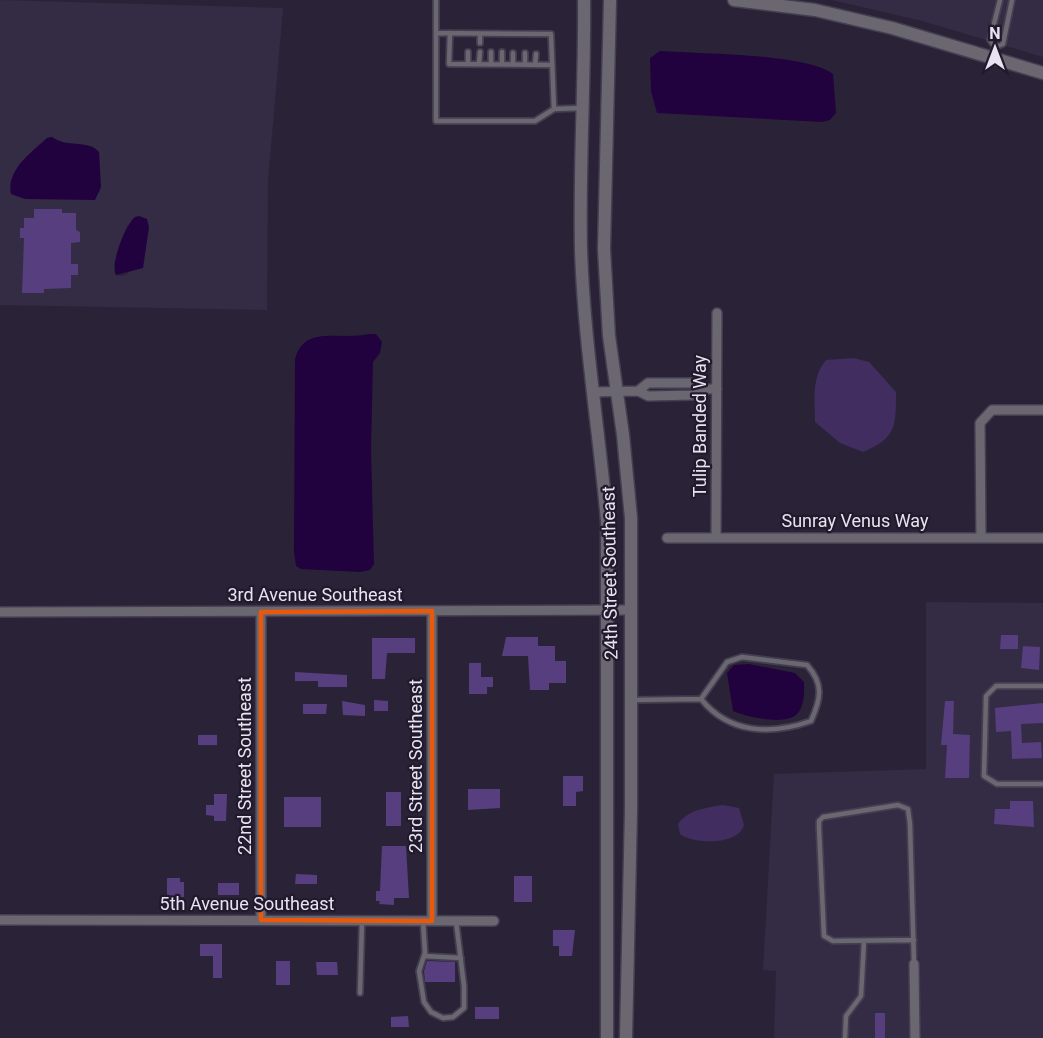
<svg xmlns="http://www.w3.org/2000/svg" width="1043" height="1038" viewBox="0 0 1043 1038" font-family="Roboto,sans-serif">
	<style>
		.built { fill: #342b45; fill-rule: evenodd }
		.green { fill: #412d60 }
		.water { fill: #21023f }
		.building { fill: #573e7e }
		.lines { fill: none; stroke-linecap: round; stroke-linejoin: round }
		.service-casing { stroke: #443e51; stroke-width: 8 }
		.minor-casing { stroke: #443e51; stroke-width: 12 }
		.tertiary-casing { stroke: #443e51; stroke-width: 15 }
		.service { stroke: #6a6771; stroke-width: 4.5 }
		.minor { stroke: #6a6771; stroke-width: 9 }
		.tertiary { stroke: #6a6771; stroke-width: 12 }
		.marked { fill: none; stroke: #e8590c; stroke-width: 4.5; stroke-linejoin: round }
		.labels { text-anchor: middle; stroke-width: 4.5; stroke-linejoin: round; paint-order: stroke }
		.street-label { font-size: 18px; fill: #e7e3f1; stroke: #211a2d }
	</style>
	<rect width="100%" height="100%" fill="#2a2337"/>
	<path class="built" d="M0,0L283,8L268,181L267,310L0,305ZM52,137L62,143L92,146L99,152L100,192L25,199L17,169L19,164L47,138ZM128,224V274L121,276L116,275L114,263Z
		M832,0H1043V57L922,21Z
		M926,602L1043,603V1038H920L919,958L909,959L910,1038H774L776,971L763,970L774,774L926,769Z"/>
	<path class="green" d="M854,358L869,362L896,392C896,427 896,438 863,452L840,443L815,422C815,400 811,378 826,360Z
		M723,805L739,808L744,825C739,846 692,844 680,834L678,824C689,809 706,808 723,805Z"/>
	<path class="water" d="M660,51C698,54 806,53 833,74L836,113L830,120L822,122L657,113L651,91L650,58Z
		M52,137C66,148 87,139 99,152L101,187L95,200L25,199L11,194C6,170 32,152 47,138Z
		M139,216L147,219L149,227L143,268L116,275C110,265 125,225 135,217Z
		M369,334H376L382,342L380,353L373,362L371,449L374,564L370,570L360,572L301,569L296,566L294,552L295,359C305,324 338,341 369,334Z
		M749,664L795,673L804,682C804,691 805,706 797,714C786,726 746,717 733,711L727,673L734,665Z"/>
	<path class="building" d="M34,209H62V213H76V230L80,232V242L71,243V264H78V275H71V288L44,289V293H22L24,238H20V228H24V218H34Z
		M1001,635H1018V649H1000Z
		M506,637H538V646H555V661H566V683H549V690H530L528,656H502Z
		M372,638H415V653H387L385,679H372Z
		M1023,646L1040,647L1039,670L1021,668Z
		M469,663H481V677H493V687H487V694H469Z
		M295,672L347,675V687H318V681H295Z
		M374,700L388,701V711H374Z
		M342,701L365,705V716L343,715Z
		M945,701H954L953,734L970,735L969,778H945L947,745H941Z
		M1043,703V723L1021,724L1022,743L1041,742L1042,758L1012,759L1011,731L996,732L995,708Z
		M303,704H327L326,714H303Z
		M198,735H217V745H198Z
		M563,776H583V791L576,792V806H563Z
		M468,789H500V808L468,810Z
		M386,792H401V826H386Z
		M214,794H227L226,821H214V816L206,815V805H214Z
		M284,797H321V827H284Z
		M1010,801H1033L1034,827L994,824L995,809H1010Z
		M382,846H406L409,898H394V905L379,904L380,901H376V891H380Z
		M296,874L317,875V884H295Z
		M514,876H532V902H514Z
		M167,878H180V882H184V897H167Z
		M218,883H239V895H218Z
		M553,930H575L572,956H559V946H553Z
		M200,944H222V978H213V956H200Z
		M276,961H290V985H276Z
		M427,961L455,962V982H425L424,971Z
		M316,962H337L338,975H317Z
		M475,1007H499V1019H475Z
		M875,1013H885V1038H875Z
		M408,1016L409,1027H391V1017Z"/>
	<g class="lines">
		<defs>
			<path id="service" d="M436,0V121H535L554,109L580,108
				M436,33L551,34L554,109
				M450,33L449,64L552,65
				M480,43V34
				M995,47L990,40L1000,0
				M502,52V64
				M513,53V64
				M525,53V64
				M991,56L995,47L1003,44L1012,0
				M468,64V52
				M479,64L480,52
				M491,64V52
				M535,65L536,54
				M742,657L807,665C824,684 821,699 811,721C771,735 729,734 701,699L727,662Z
				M1043,686H996L986,696L984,776L997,784H1043
				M632,700L701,699
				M423,921L425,953L419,971L424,1002L431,1012L443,1018L453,1017L464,1008V986L456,921
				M914,940L833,941L824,936L819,828V821L823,817L898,805L908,809L910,824L914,964
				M424,956L461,958
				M360,993L362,921
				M845,1038L846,1016L861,996L864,941"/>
			<path id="minor" d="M638,391L648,383H698L702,389
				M593,392L638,391L648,396L694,395L702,389H717
				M667,538H1043
				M716,538L717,313
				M981,538L980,423L992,410H1043
				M0,612L630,610
				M0,920L494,921
				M261,920V612
				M432,921V611
				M914,964L915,1038"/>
			<path id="tertiary" d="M584,0C585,83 579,167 581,250C584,341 599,430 607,521V1038
				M610,0L604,249L609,336L623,435L631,518V809L626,1038
				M734,0L815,10L892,28L1043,73"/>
		</defs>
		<use href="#service" class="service-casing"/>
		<use href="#minor" class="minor-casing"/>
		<use href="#tertiary" class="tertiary-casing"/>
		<use href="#service" class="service"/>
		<use href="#minor" class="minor"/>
		<use href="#tertiary" class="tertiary"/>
	</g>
	<path class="marked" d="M432,611V921L261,920V612Z"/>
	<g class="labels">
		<g class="street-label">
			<text transform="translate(700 426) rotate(-90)" y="6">Tulip Banded Way</text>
			<text x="855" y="527">Sunray Venus Way</text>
			<text transform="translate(610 573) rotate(-91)" y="6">24th Street Southeast</text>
			<text x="315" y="601">3rd Avenue Southeast</text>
			<text transform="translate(245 766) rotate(-90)" y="6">22nd Street Southeast</text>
			<text transform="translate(416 766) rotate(-90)" y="6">23rd Street Southeast</text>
			<text x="247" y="910">5th Avenue Southeast</text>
		</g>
	</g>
	<g transform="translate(995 48)" stroke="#211a2d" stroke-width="4.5" paint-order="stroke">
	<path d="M0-4.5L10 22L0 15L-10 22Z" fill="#e7e3f1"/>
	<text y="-9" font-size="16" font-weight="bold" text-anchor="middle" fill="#e7e3f1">N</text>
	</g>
</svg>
